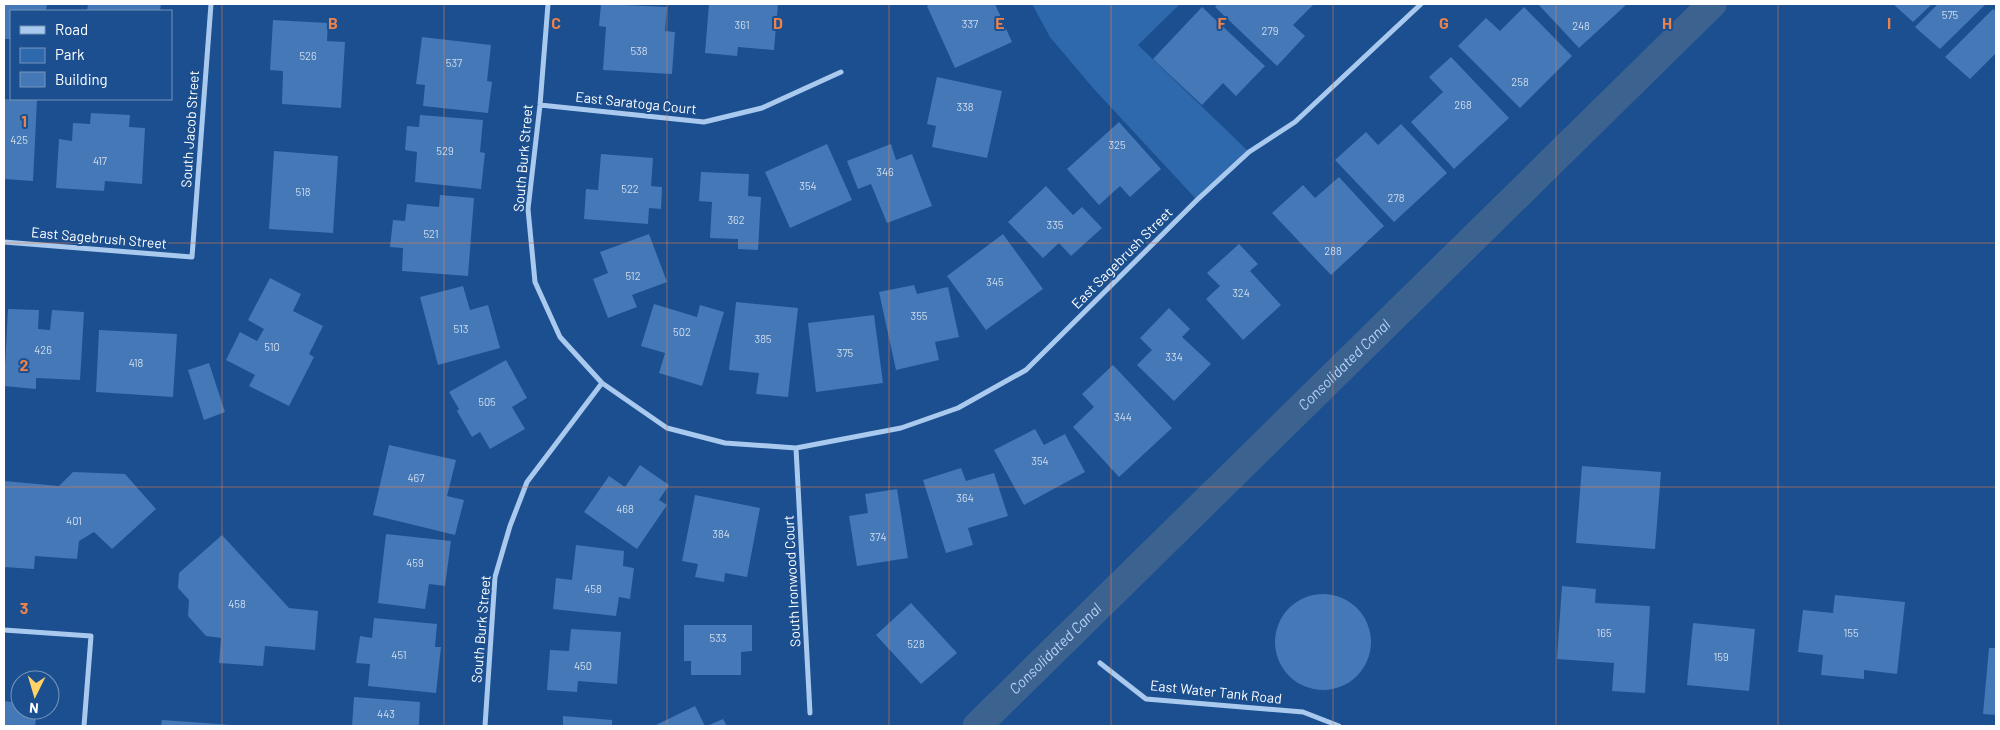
<svg xmlns="http://www.w3.org/2000/svg" width="2000" height="730" viewBox="0 0 2000 730" font-family="Barlow,sans-serif">
	<style>
		.green { fill: #2e69ad }
		.lines { fill: none; stroke-linecap: round; stroke-linejoin: round }
		.canal { stroke: #3c6290; stroke-width: 29 }
		.building { fill: #4478b7 }
		.street { stroke: #a9c9ee; stroke-width: 5 }
		.grid { fill: none; stroke: #ee8249; stroke-width: 1; stroke-opacity: 0.55 }
		.labels { text-anchor: middle; stroke-width: 4; stroke-linejoin: round; paint-order: stroke }
		.number-label { font-size: 11px; fill: #d0dded }
		.street-label { font-size: 14px; fill: #fff; stroke: #1b4f8f }
		.water-label { font-size: 15px; font-style: italic; fill: #b5d3f5; stroke: #1b4f8f }
		.grid-label { font-size: 16px; text-anchor: middle; font-weight: bold; fill: #ee8249; stroke: #1b4f8f; stroke-width: 4; stroke-linejoin: round; paint-order: stroke }
	</style>
	<rect width="100%" height="100%" fill="#1b4f8f"/>
	<path class="green" d="M1032,4H1180L1138,45L1249,152L1197,200L1093,88L1050,37Z"/>
	<g class="lines">
		<path class="canal" id="s1" d="M977,726L1712,4"/>
	</g>
	<path class="building" d="M4,4H47L46,11H11V39H4Z
		M88,4H161L160,11H87Z
		M601,4L667,7L665,31L675,32L672,74L603,70L606,27L599,26Z
		M709,4H778L774,50L738,47L737,56L705,53Z
		M931,4H995L1012,42L955,68L927,6Z
		M1218,4H1314L1293,25L1305,36L1277,66L1215,7Z
		M1538,4H1627L1579,48Z
		M1893,4H1932L1913,22Z
		M1938,4H1986L1940,49L1915,27Z
		M1202,7L1265,66L1236,96L1223,83L1202,105L1153,59Z
		M1524,7L1572,56L1520,108L1458,46L1486,18L1500,31Z
		M1993,9L1996,12V53L1970,79L1945,57Z
		M273,20L328,23L327,41L345,42L341,108L282,104L283,71L270,70Z
		M422,37L491,45L487,81L492,82L488,113L423,106L425,85L416,84Z
		M1451,57L1509,118L1454,169L1411,122L1443,92L1429,77Z
		M937,77L1002,91L987,158L932,147L936,126L927,124Z
		M4,99L37,100L33,181L4,179Z
		M91,113L130,115L129,127L145,128L142,184L105,181L104,191L56,188L59,139L72,141L73,123L90,124Z
		M420,115L483,120L480,152L485,153L481,189L415,182L417,152L405,150L407,126L419,127Z
		M1119,122L1161,169L1130,197L1120,186L1099,205L1067,169Z
		M1401,124L1447,173L1394,222L1335,160L1366,132L1378,145Z
		M827,144L852,200L790,228L765,172Z
		M891,144L896,160L912,154L932,206L887,223L871,184L858,189L847,161Z
		M274,151L338,156L333,233L269,229Z
		M601,154L653,158L651,186L662,187L661,209L649,208L648,224L584,219L586,189L598,190Z
		M701,172L749,174L748,196L761,197L758,250L738,249V239L710,238L712,202L699,201Z
		M1339,177L1384,226L1331,275L1272,213L1303,185L1315,198Z
		M1046,186L1073,215L1082,207L1102,228L1071,256L1059,243L1043,258L1008,222Z
		M440,195L474,198L468,276L402,271L403,248L390,247L393,220L405,221L407,204L439,207Z
		M649,234L667,282L632,295L637,307L608,318L593,279L608,273L600,252Z
		M1003,234L1043,289L986,330L947,276Z
		M1239,244L1258,264L1250,271L1281,305L1243,340L1206,299L1220,286L1207,273Z
		M270,278L301,294L293,311L323,326L309,354L314,357L289,406L249,386L255,375L226,360L240,332L257,341L264,329L248,320Z
		M914,285L917,294L948,287L959,337L935,342L939,360L896,370L879,292Z
		M463,286L470,310L488,305L500,348L438,365L420,297Z
		M736,302L798,308L788,397L756,394L759,373L729,370Z
		M654,304L697,317L700,305L724,312L702,386L659,373L665,353L641,346Z
		M1169,308L1190,329L1182,337L1211,364L1174,401L1137,365L1152,350L1140,338Z
		M8,309L39,310L38,329L50,330L52,310L84,312L80,380L36,378V389L4,386Z
		M874,315L883,383L816,392L808,323Z
		M99,330L177,334L173,397L96,392Z
		M506,360L527,398L512,407L525,429L490,449L480,432L472,437L457,411L459,409L449,392Z
		M209,363L225,412L204,420L188,370Z
		M1113,365L1172,428L1119,477L1073,427L1094,407L1082,394Z
		M1035,429L1044,445L1065,434L1085,472L1024,505L994,450Z
		M389,445L456,460L447,496L464,500L455,535L373,515Z
		M640,465L669,485L659,500L667,505L637,549L584,512L609,476L625,487Z
		M1582,466L1661,472L1655,549L1576,543Z
		M961,468L966,481L994,473L1008,516L968,528L973,545L946,553L923,480Z
		M73,472L125,474L156,509L112,549L94,532L79,541L77,559L35,556L34,569L4,567V481L59,486Z
		M897,489L908,558L857,566L849,516L868,513L865,494Z
		M695,495L760,508L747,577L725,573L724,582L695,577L698,564L682,561Z
		M386,534L451,541L445,586L429,584L425,609L378,603Z
		M222,535L289,608L318,611L315,650L265,646L263,666L219,663L221,638L206,636L188,616L189,600L178,588L179,573Z
		M576,545L624,551L623,566L634,568L630,599L619,597L616,616L553,609L556,578L572,580Z
		M1562,586L1596,589L1595,603L1650,606L1645,693L1612,691L1614,663L1557,659Z
		M1275 642a48 48 0 1 1 96 0a48 48 0 1 1-96 0Z
		M1835,595L1905,602L1897,674L1864,670V679L1821,675L1823,655L1798,652L1803,610L1833,613Z
		M911,603L957,653L921,684L876,635Z
		M374,618L437,624L435,647H441L436,693L368,686L370,664L356,663L360,636L372,638Z
		M1693,623L1755,629L1749,691L1687,685Z
		M684,625H752V651L741,652V675H691V661H684Z
		M571,629L621,632L617,684L578,681L577,692L547,690L550,650L569,651Z
		M1989,648H1996V715L1983,714Z
		M354,697L420,702L419,726H352Z
		M4,701L20,703V710H37L35,726H4Z
		M695,706L705,726H656V725Z
		M563,716L612,720V726H563Z
		M723,719L727,726H707Z
		M162,720L233,725V726H161Z"/>
	<g class="lines">
		<path class="street" d="M548,4L540,105L528,209L535,282L560,337L602,383L667,428L725,443L796,448L901,428L958,408L1026,370L1197,200L1249,152L1295,122L1421,4
			M540,105L704,122L762,108L841,72
			M4,242L192,257L211,4
			M796,448L810,713
			M4,630L91,636L84,726
			M1100,663L1146,699L1303,712L1339,726
			M485,726L495,577L510,526L527,482L602,383"/>
	</g>
	<path class="grid" d="M222,4V726M444,4V726M667,4V726M889,4V726M1111,4V726M1333,4V726M1556,4V726M1778,4V726M4,243H1996M4,487H1996"/>
	<g class="labels">
		<g class="number-label">
			<text x="1950" y="19">575</text>
			<text x="970" y="28">337</text>
			<text x="742" y="29">361</text>
			<text x="1581" y="30">248</text>
			<text x="1270" y="35">279</text>
			<text x="639" y="55">538</text>
			<text x="308" y="60">526</text>
			<text x="454" y="67">537</text>
			<text x="1520" y="86">258</text>
			<text x="1463" y="109">268</text>
			<text x="965" y="111">338</text>
			<text x="19" y="144">425</text>
			<text x="1117" y="149">325</text>
			<text x="445" y="155">529</text>
			<text x="100" y="165">417</text>
			<text x="885" y="176">346</text>
			<text x="808" y="190">354</text>
			<text x="630" y="193">522</text>
			<text x="303" y="196">518</text>
			<text x="1396" y="202">278</text>
			<text x="736" y="224">362</text>
			<text x="1055" y="229">335</text>
			<text x="431" y="238">521</text>
			<text x="1333" y="255">288</text>
			<text x="633" y="280">512</text>
			<text x="995" y="286">345</text>
			<text x="1241" y="297">324</text>
			<text x="919" y="320">355</text>
			<text x="461" y="333">513</text>
			<text x="682" y="336">502</text>
			<text x="763" y="343">385</text>
			<text x="272" y="351">510</text>
			<text x="43" y="354">426</text>
			<text x="845" y="357">375</text>
			<text x="1174" y="361">334</text>
			<text x="136" y="367">418</text>
			<text x="487" y="406">505</text>
			<text x="1123" y="421">344</text>
			<text x="1040" y="465">354</text>
			<text x="416" y="482">467</text>
			<text x="965" y="502">364</text>
			<text x="625" y="513">468</text>
			<text x="74" y="525">401</text>
			<text x="721" y="538">384</text>
			<text x="878" y="541">374</text>
			<text x="415" y="567">459</text>
			<text x="593" y="593">458</text>
			<text x="237" y="608">458</text>
			<text x="1604" y="637">165</text>
			<text x="1851" y="637">155</text>
			<text x="718" y="642">533</text>
			<text x="916" y="648">528</text>
			<text x="399" y="659">451</text>
			<text x="1721" y="661">159</text>
			<text x="583" y="670">450</text>
			<text x="386" y="718">443</text>
		</g>
		<g class="street-label">
			<text transform="translate(636 103) rotate(6)" y="5">East Saratoga Court</text>
			<text transform="translate(190 129) rotate(-86)" y="5">South Jacob Street</text>
			<text transform="translate(523 158) rotate(-85)" y="5">South Burk Street</text>
			<text transform="translate(99 238) rotate(5)" y="5">East Sagebrush Street</text>
			<text transform="translate(1122 258) rotate(-45)" y="5">East Sagebrush Street</text>
			<text transform="translate(792 581) rotate(-93)" y="5">South Ironwood Court</text>
			<text transform="translate(481 629) rotate(-85)" y="5">South Burk Street</text>
			<text transform="translate(1216 692) rotate(6)" y="5">East Water Tank Road</text>
		</g>
		<g class="water-label">
			<text dy="5" stroke="none"><textPath href="#s1" startOffset="515">Consolidated Canal</textPath></text>
			<text dy="5" stroke="none"><textPath href="#s1" startOffset="110">Consolidated Canal</textPath></text>
		</g>
	</g>
	<g class="grid-label">
		<text x="333" y="29">B</text>
		<text x="556" y="29">C</text>
		<text x="778" y="29">D</text>
		<text x="1000" y="29">E</text>
		<text x="1222" y="29">F</text>
		<text x="1444" y="29">G</text>
		<text x="1667" y="29">H</text>
		<text x="1889" y="29">I</text>
		<text x="24" y="127">1</text>
		<text x="24" y="371">2</text>
		<text x="24" y="614">3</text>
	</g>
	<rect width="2000" height="730" fill="none" stroke="#ffffff" stroke-width="10"/>
	<rect x="10" y="10" width="162" height="90" fill="#1b4f8f" stroke="#7695bc"/>
	<rect x="20" y="26" width="25" height="8" fill="#a9c9ee" stroke="#7695bc"/>
	<text x="55" y="35" font-size="15" fill="#ffffff">Road</text>
	<rect x="20" y="48" width="25" height="15" fill="#2e69ad" stroke="#7695bc"/>
	<text x="55" y="60" font-size="15" fill="#ffffff">Park</text>
	<rect x="20" y="72" width="25" height="15" fill="#4478b7" stroke="#7695bc"/>
	<text x="55" y="85" font-size="15" fill="#ffffff">Building</text>
	<g transform="translate(35 695) rotate(185)"><circle r="24" fill="#1b4f8f" stroke="#7695bc"/>
	<path d="M0-4L9 19L0 12L-9 19Z" fill="#ffd166"/>
	<text y="-8" font-size="14" font-weight="bold" text-anchor="middle" fill="#ffffff">N</text>
	</g>
</svg>
